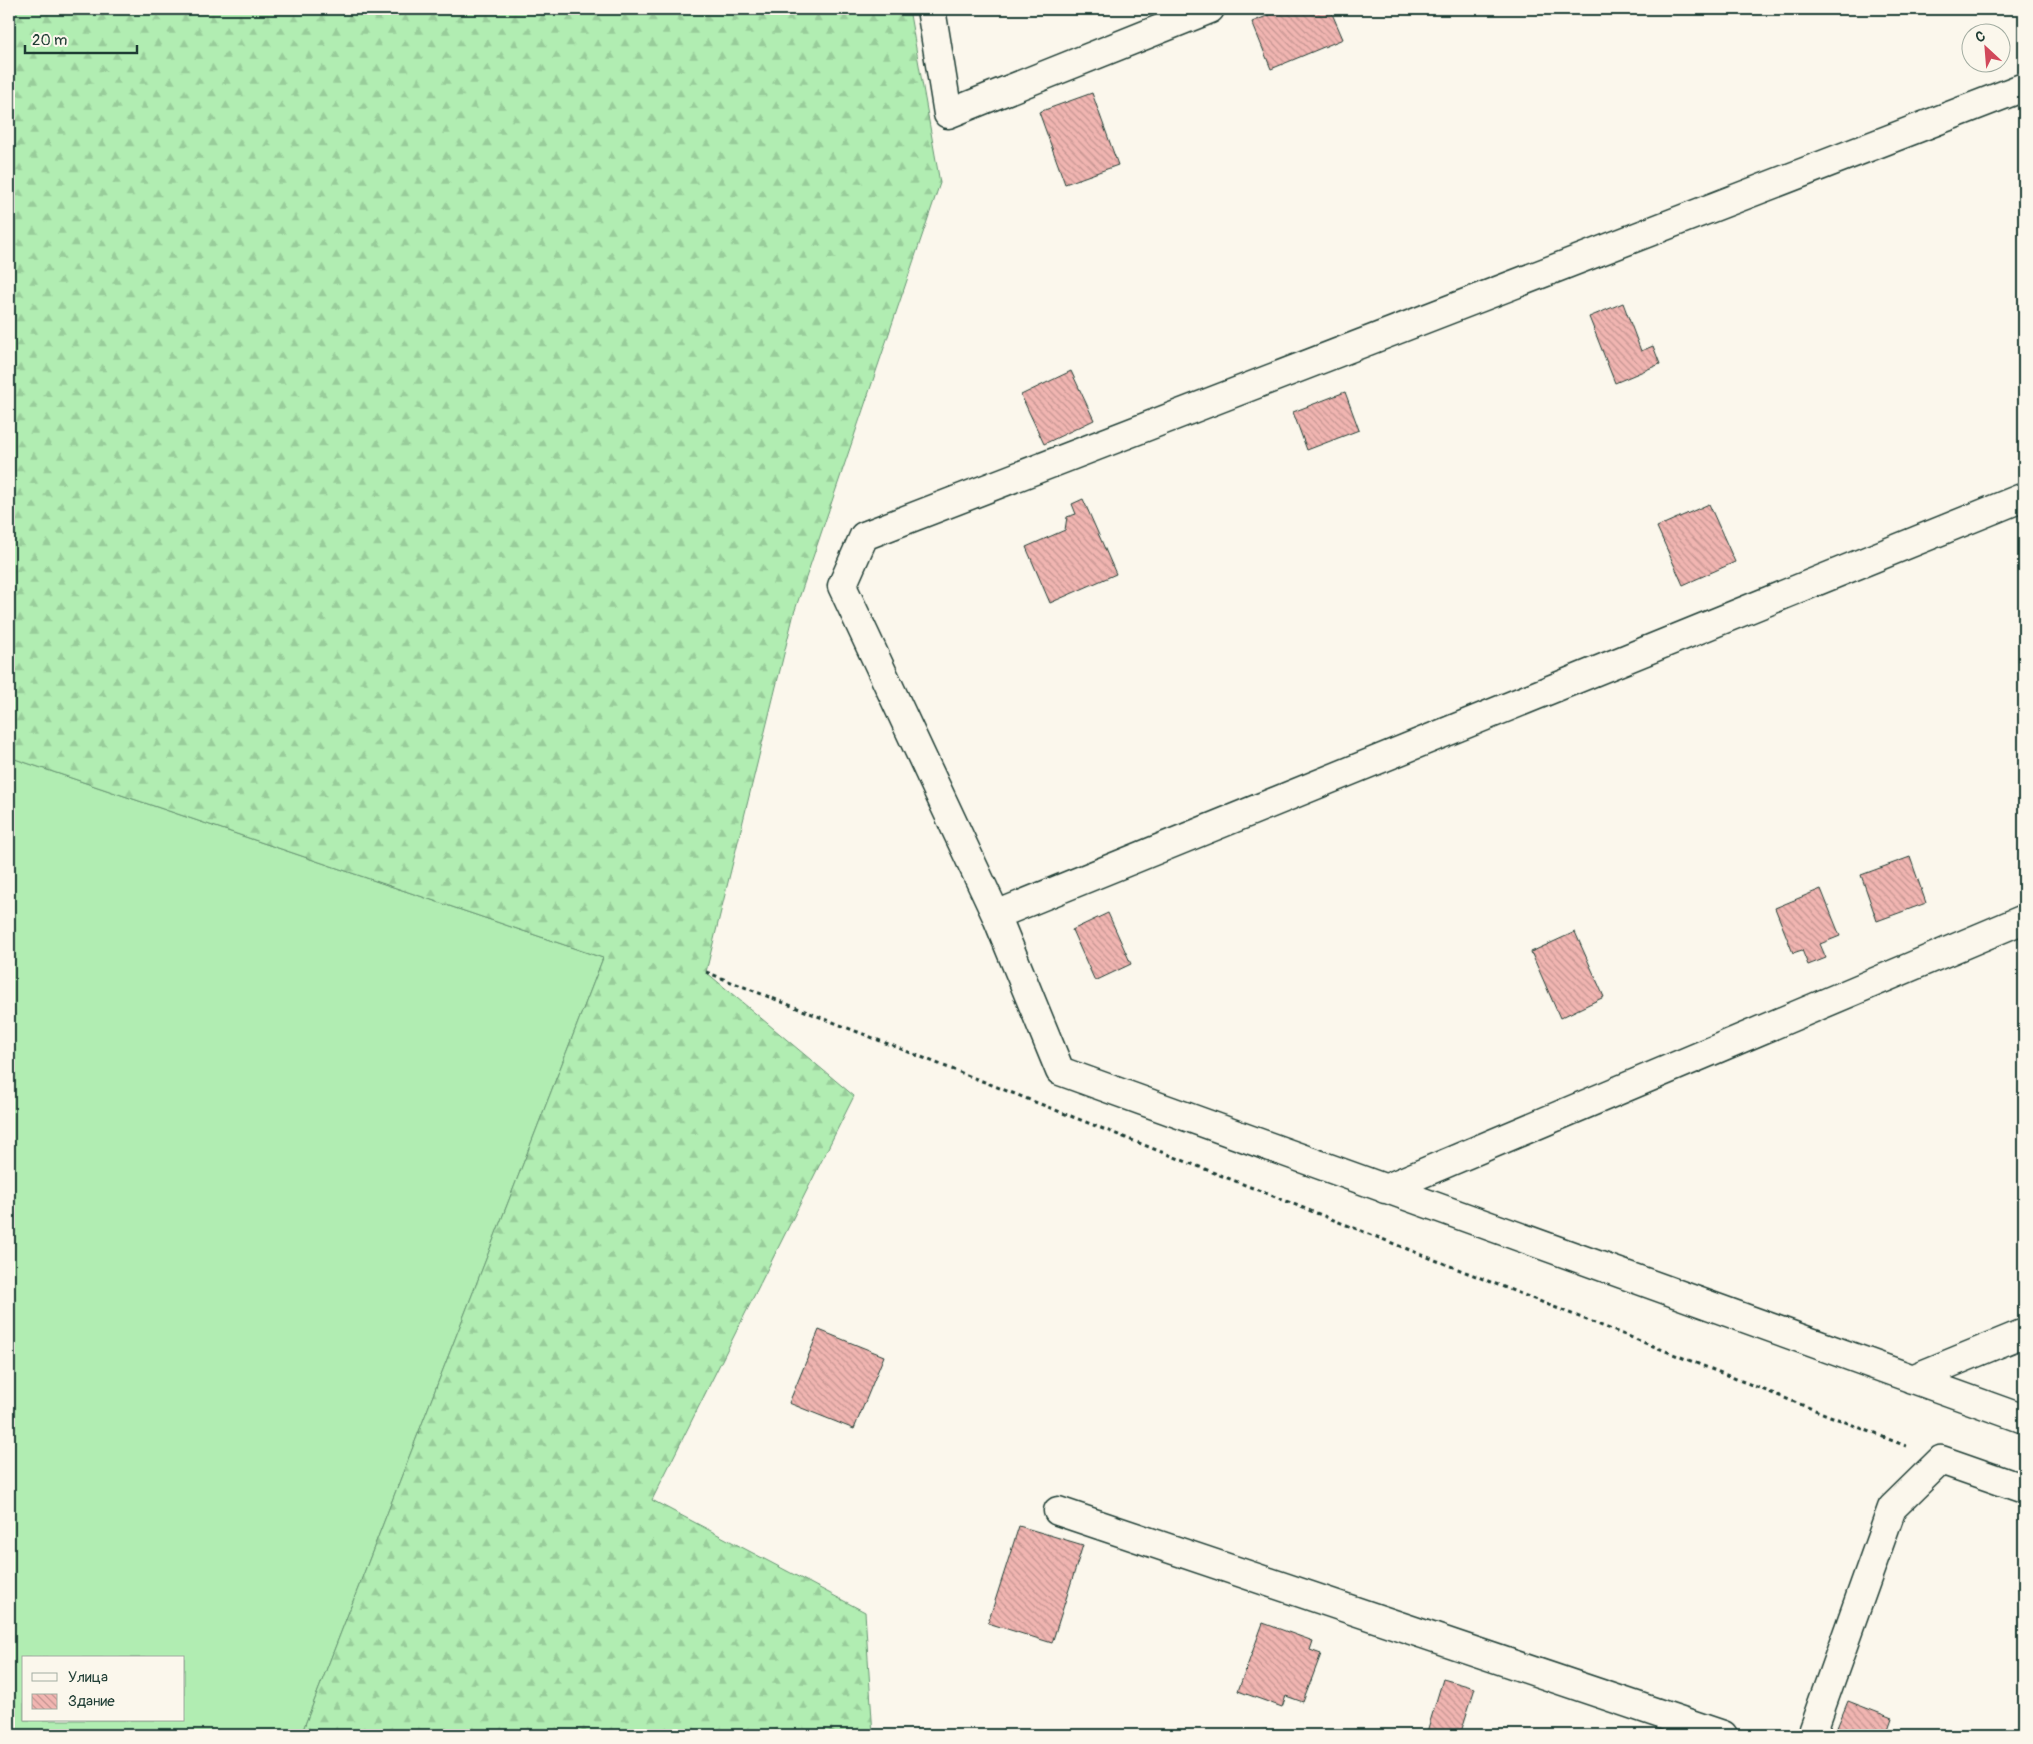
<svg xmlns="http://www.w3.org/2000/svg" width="2033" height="1744" viewBox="0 0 2033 1744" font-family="Pangolin,sans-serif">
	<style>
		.grass { fill: #b1edb2; stroke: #689573; fill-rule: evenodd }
		.forest { fill: url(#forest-firs); stroke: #689573 }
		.building { fill: url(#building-back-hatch); stroke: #1f3d34 }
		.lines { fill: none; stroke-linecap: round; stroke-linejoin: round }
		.minor-casing { stroke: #1f3d34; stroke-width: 31 }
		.path { stroke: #1f3d34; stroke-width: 3; stroke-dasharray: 4 4; stroke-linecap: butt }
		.minor { stroke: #fbf7ec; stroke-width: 28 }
	</style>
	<defs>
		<pattern id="forest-firs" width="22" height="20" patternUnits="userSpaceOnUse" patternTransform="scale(1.25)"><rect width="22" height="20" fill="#b1edb2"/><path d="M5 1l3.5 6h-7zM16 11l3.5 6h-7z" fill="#98cc9a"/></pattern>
		<pattern id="building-back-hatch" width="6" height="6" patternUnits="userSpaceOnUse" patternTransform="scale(1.25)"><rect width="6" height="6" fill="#f1b5b1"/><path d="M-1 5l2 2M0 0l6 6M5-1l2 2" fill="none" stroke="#c39491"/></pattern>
	</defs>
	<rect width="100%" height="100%" fill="#fbf7ec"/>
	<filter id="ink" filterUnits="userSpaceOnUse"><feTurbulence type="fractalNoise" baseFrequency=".02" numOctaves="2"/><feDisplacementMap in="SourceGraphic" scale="10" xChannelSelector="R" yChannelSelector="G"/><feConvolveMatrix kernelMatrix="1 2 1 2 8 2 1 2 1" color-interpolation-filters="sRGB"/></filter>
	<g filter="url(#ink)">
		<path class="grass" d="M9,757L603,958L301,1735H9ZM24,1658H184V1720H24Z"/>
		<path class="forest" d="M9,9H909L940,183L794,613L706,972L854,1096L652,1500L865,1612L873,1735H301L603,958L9,757Z"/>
		<path class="building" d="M1284,9H1330L1343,39L1271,69L1252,22Z
			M1092,93L1118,165L1065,184L1039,112Z
			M1623,303L1641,351L1653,346L1660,364L1615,383L1589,317Z
			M1071,371L1094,420L1044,444L1021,395Z
			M1345,392L1359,430L1307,450L1293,412Z
			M1083,499L1116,574L1050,603L1026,547L1065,530L1067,517L1076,514L1072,504Z
			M1709,504L1735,562L1683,585L1657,527Z
			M1910,857L1926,903L1877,921L1861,875Z
			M1821,889L1840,936L1820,944L1826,958L1808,965L1802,950L1793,953L1775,908Z
			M1108,913L1131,964L1095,981L1072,930Z
			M1575,932L1604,997L1560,1018L1531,952Z
			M819,1330L884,1356L854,1429L789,1403Z
			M1019,1526L1083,1545L1052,1643L988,1623Z
			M1263,1623L1313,1641L1310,1650L1321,1654L1303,1702L1286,1696L1282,1707L1238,1691Z
			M1443,1679L1475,1688L1460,1735H1426Z
			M1848,1701L1892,1718L1886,1735H1834Z"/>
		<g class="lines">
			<defs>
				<path id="minor" d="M931,9L948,114L1210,9
					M2024,87L864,536L842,586L996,915L1060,1071L2024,1419
					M996,915L2024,497
					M1385,1189L2024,919
					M1912,1379L2024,1333
					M1058,1511L1723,1735
					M1811,1735L1892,1508L1941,1460L2024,1489"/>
			</defs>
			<use href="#minor" class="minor-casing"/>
			<path class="path" d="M706,972L1906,1446"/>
			<use href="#minor" class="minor"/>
		</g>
	</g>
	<rect width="2033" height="1744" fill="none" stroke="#fbf7ec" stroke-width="30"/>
	<rect x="15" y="15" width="2003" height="1714" fill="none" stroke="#1f3d34" stroke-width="2" filter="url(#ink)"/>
	<rect x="22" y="1656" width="162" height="65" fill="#fbf7ec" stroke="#a3ada2"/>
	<rect x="32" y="1673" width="25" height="8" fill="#fbf7ec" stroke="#a3ada2"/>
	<text x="68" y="1682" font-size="15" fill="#1f3d34">Улица</text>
	<rect x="32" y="1694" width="25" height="15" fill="url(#building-back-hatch)" stroke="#a3ada2"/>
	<text x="68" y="1706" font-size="15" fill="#1f3d34">Здание</text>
	<g transform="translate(1986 48) rotate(334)"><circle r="24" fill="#fbf7ec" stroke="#a3ada2"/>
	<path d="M0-4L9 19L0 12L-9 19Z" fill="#d1495b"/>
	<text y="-8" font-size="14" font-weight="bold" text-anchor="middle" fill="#1f3d34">С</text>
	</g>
	<path d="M25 45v8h112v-8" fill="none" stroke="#1f3d34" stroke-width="2.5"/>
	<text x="32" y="45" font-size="15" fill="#1f3d34" stroke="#fbf7ec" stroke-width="4" paint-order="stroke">20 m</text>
</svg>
